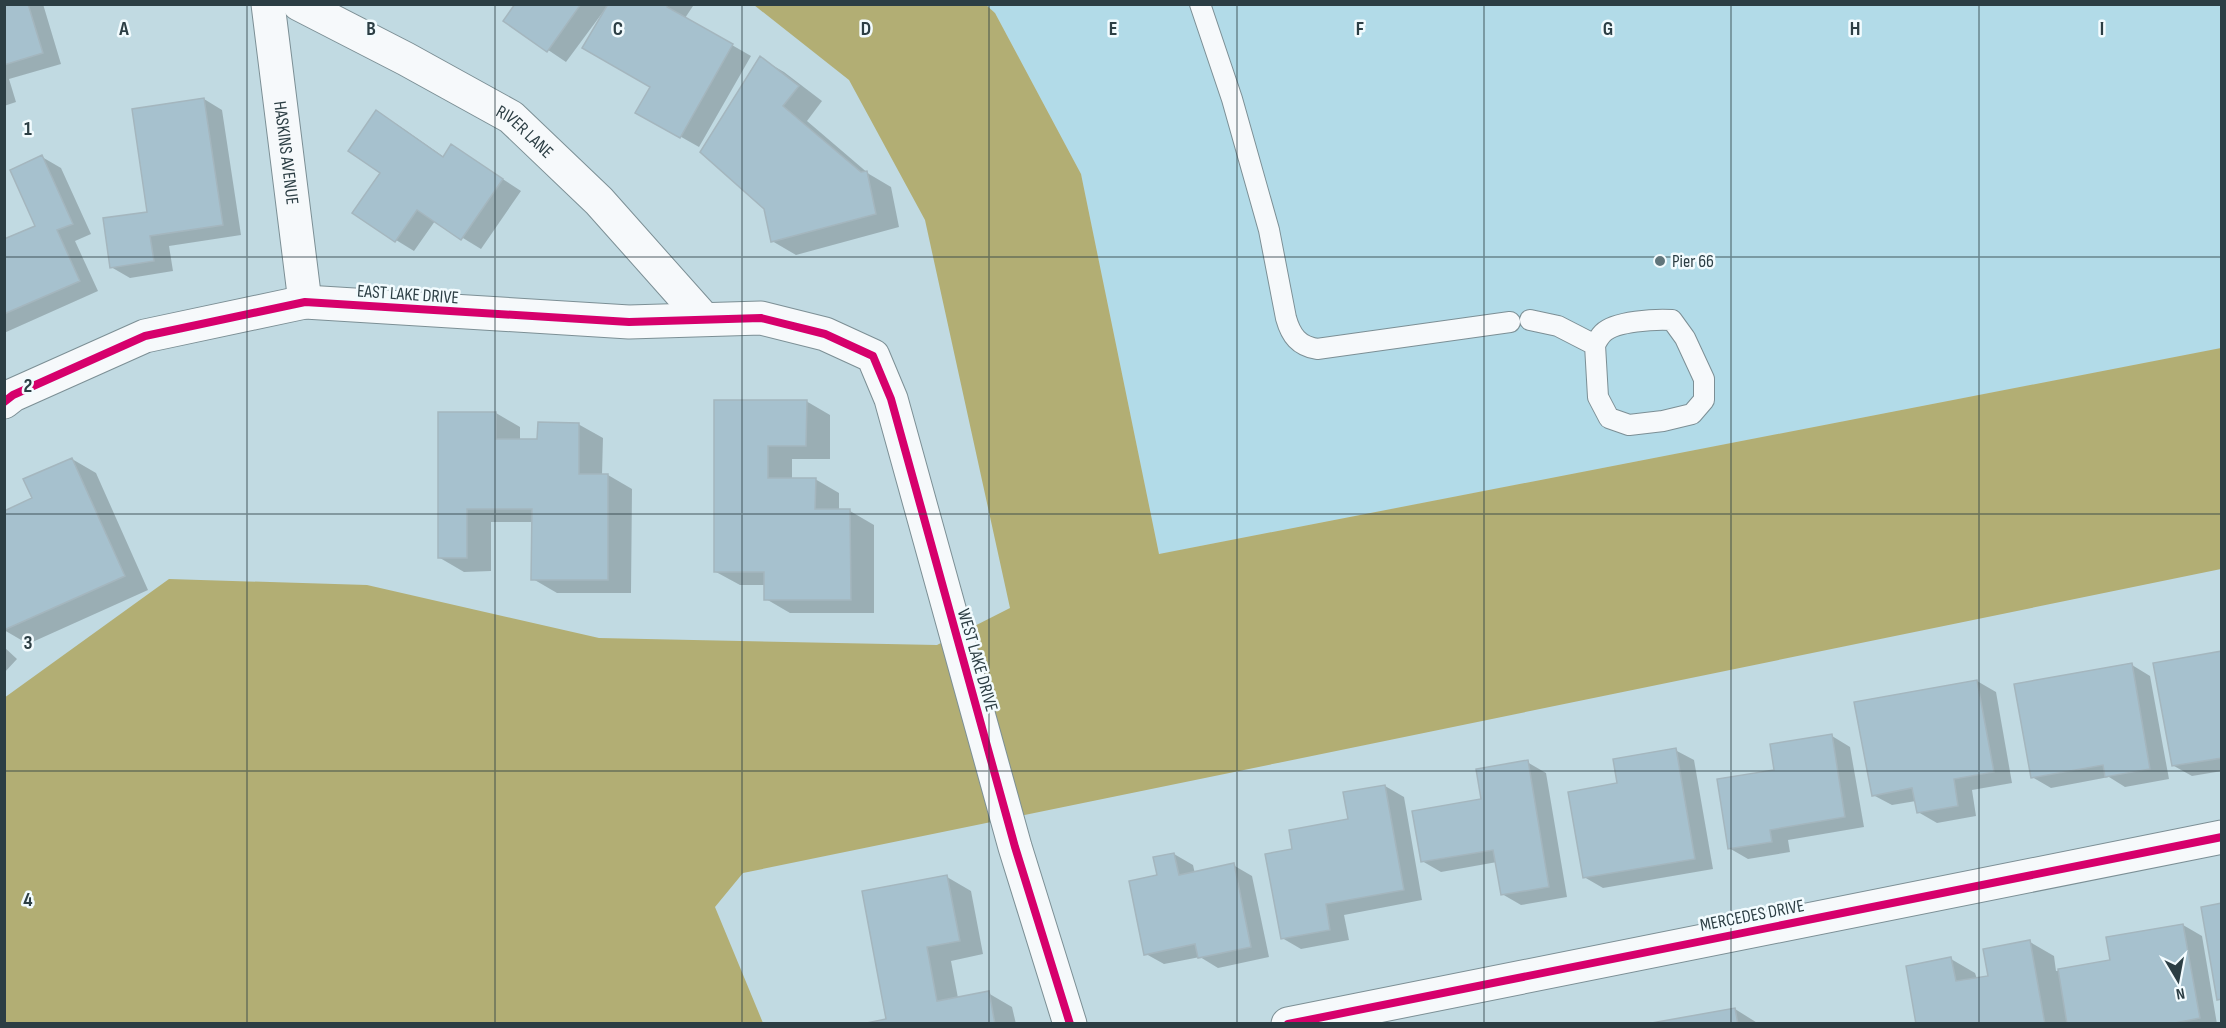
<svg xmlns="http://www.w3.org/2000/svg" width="2226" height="1028" viewBox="0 0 2226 1028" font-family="'Sofia Sans Condensed',sans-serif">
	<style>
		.built { fill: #b2dbe8 }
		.water { fill: #b2ae74 }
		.shadow { fill: #0003 }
		.building { fill: #a6c1ce; stroke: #a4b6be; stroke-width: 1.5 }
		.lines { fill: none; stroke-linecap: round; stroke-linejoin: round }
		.lane-casing { stroke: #7c8f95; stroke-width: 22 }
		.street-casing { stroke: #7c8f95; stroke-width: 35 }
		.lane { stroke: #f6f9fb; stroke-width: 20 }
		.street { stroke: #f6f9fb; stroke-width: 33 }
		.cycleway-casing { stroke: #f2fbfe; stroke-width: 11 }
		.cycleway { stroke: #d6006c; stroke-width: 8 }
		.grid { fill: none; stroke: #2c3e44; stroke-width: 1.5; stroke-opacity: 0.55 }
		.poi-dot { fill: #60757b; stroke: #f2fbfe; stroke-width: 2 }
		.labels { text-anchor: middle; stroke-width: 5; stroke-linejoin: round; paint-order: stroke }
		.street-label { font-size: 18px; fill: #2c3e44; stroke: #f2fbfe }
		.poi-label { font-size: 18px; fill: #2c3e44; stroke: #f2fbfe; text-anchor: start }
		.grid-label { font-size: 20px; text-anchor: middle; font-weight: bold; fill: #2c3e44; stroke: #f2fbfe; stroke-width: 5; stroke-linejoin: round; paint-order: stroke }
	</style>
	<rect width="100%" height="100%" fill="#c1dae2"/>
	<path class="built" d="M985,5H2221V348L1159,554L1081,174L995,13Z"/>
	<path class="water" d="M985,4L995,13L1081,174L1159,554L2221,348V569L743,873L715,907L763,1023H5L4,698L169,579L367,585L599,638L937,645L1010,608L925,220L849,80L754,5Z"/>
	<path class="shadow" d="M4,4H43L61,64L9,79L16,102L4,106Z
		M517,4H690L693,6L685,18L751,56L699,147L637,112L652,86L605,13L603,12L566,62L505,21Z
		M760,58L784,72L822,101L807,121L869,174L891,187L899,227L796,255L772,241Z
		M204,99L222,110L241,235L169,246L173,271L130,278L111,267L148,213Z
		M395,123L444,157L452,146L521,191L481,249L435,221L414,251L396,240L382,173Z
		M42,157L61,168L91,234L75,241L98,291L4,333V241L37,227Z
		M806,401L830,415V459H792V479H815L839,493V511H850L874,525V613H790L766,599L765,585H740L716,572L715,402Z
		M496,413L520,427V440H539L578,424L603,438L602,475H608L632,489L631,593H557L533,579V522H491V571L464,572L440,558Z
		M72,459L96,473L148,590L28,644L4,630V512L34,499Z
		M4,647L17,659L4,673Z
		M2222,652V771L2192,776L2174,766Z
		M2132,665L2150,676L2169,779L2125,787L2109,777L2051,788L2032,777Z
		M1977,681L1996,692L2012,783L1972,790L1976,816L1937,823L1918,812L1916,801L1892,805L1873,795Z
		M1832,736L1850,747L1864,827L1788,840L1790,852L1748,859L1729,848L1776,772Z
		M1675,750L1694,760L1713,869L1603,888L1584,877Z
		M1527,762L1546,773L1567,897L1521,905L1502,894L1497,862L1441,872L1422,861L1483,800Z
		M1385,786L1404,797L1422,900L1344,915L1349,940L1301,949L1282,938L1294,850L1350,820Z
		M1174,854L1193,865L1195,874L1233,865L1252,876L1269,957L1218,968L1200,957L1164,964L1146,954Z
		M947,877L971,891L983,954L951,961L958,998L988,993L1012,1007L1016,1024H870L888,1020Z
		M2183,925L2202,936L2217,1024H1918L1951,959L1975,973L1977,979L1989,977L2030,942L2054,956L2056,971L2111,961Z
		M1735,1009L1759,1024H1654Z"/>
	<path class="building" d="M4,4H28L43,53L4,65Z
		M515,4H581L547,52L503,21Z
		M608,4H668L667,7L733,44L680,138L635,113L650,87L582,48Z
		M760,56L799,86L783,106L861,172L867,171L876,214L771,242L764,209L700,152Z
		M204,98L223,225L150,236L154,261L110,268L103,218L147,212L132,109Z
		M376,110L443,157L451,144L503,179L461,240L417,210L395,242L352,213L380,173L348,151Z
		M42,155L73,224L57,230L80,281L4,314V239L35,226L10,170Z
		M714,400H807L806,446H768V478H816L815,509H850L851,600H764V572H714Z
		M438,412H496V439H537L538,422L579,423V474H608V580H531L532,509H467V558H438Z
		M72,458L125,576L4,630V511L32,498L23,479Z
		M2222,651V758L2172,766L2153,663Z
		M2132,663L2150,769L2105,777L2103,765L2031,778L2014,684Z
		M1977,680L1994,772L1954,779L1958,806L1917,813L1912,788L1872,796L1854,702Z
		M1832,734L1845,817L1770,830L1772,842L1728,849L1717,779L1774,770L1770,744Z
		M1676,748L1695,859L1583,878L1568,792L1617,783L1613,759Z
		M1528,760L1549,887L1501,895L1493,850L1421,862L1412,811L1481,799L1476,769Z
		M1385,785L1404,890L1326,904L1330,930L1281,939L1265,854L1292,849L1289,830L1348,819L1343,792Z
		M1174,853L1179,875L1234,863L1251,947L1198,958L1195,944L1144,955L1129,881L1157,875L1153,857Z
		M947,875L960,941L927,947L937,1001L989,991L995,1024H862L886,1019L862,891Z
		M2222,903V999L2217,1000L2201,907Z
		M2183,924L2200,1018L2170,1024H2067L2058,969L2110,960L2106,937Z
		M2030,940L2045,1024H1916L1906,966L1951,957L1956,981L1988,976L1983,949Z
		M1735,1008L1738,1024H1646Z"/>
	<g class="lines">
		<defs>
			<path id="lane" d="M1200,4L1232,99L1269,230L1286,318C1291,336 1299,346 1317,349L1510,322
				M1530,320L1558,326L1595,345L1598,397L1609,418L1629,425L1663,421L1692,414L1704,400V379L1685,338L1672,320C1656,319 1615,321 1603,333C1600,336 1597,341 1595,345"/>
			<g id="street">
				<path id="s1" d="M268,4L305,302"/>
				<path id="s2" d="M299,4L406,59L511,117L599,201L704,319"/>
				<path d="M4,402L13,395L145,336L305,302L629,322L761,318L825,334L873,356L891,399L1015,847L1070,1024"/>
				<path d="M1288,1024L2222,837"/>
			</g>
		</defs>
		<use href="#lane" class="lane-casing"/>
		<use href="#street" class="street-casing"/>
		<use href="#lane" class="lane"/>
		<use href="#street" class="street"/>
		<defs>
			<path id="cycleway" d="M4,402L13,395L145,336L305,302L629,322L761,318L825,334L873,356L891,399L1015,847L1070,1024
				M1288,1024L2222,837"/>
		</defs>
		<use href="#cycleway" class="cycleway-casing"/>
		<use href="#cycleway" class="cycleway"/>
	</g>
	<path class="grid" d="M247,4V1024M495,4V1024M742,4V1024M989,4V1024M1237,4V1024M1484,4V1024M1731,4V1024M1979,4V1024M4,257H2222M4,514H2222M4,771H2222"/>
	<circle class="poi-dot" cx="1660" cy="261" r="6"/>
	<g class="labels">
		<g class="street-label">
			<text dy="6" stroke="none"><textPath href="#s2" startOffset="260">RIVER LANE</textPath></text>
			<text dy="6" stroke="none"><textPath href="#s1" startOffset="150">HASKINS AVENUE</textPath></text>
			<text transform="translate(408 294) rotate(4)" y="6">EAST LAKE DRIVE</text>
			<text transform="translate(978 660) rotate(74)" y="6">WEST LAKE DRIVE</text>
			<text transform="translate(1752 915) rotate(-11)" y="6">MERCEDES DRIVE</text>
		</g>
		<g class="poi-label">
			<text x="1672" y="267">Pier 66</text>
		</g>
	</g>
	<g class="grid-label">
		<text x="124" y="35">A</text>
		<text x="371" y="35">B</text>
		<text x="618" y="35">C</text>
		<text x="866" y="35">D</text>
		<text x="1113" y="35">E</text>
		<text x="1360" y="35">F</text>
		<text x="1608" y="35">G</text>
		<text x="1855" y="35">H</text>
		<text x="2102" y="35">I</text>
		<text x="28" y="135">1</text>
		<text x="28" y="392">2</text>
		<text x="28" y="649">3</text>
		<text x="28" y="906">4</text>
	</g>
	<rect width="2226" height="1028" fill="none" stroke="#2c3e44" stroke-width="12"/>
	<g transform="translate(2178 980) rotate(170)" stroke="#f2fbfe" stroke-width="4.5" paint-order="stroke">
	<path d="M0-4.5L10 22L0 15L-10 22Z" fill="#2c3e44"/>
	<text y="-9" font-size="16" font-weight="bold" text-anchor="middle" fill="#2c3e44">N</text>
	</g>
</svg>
